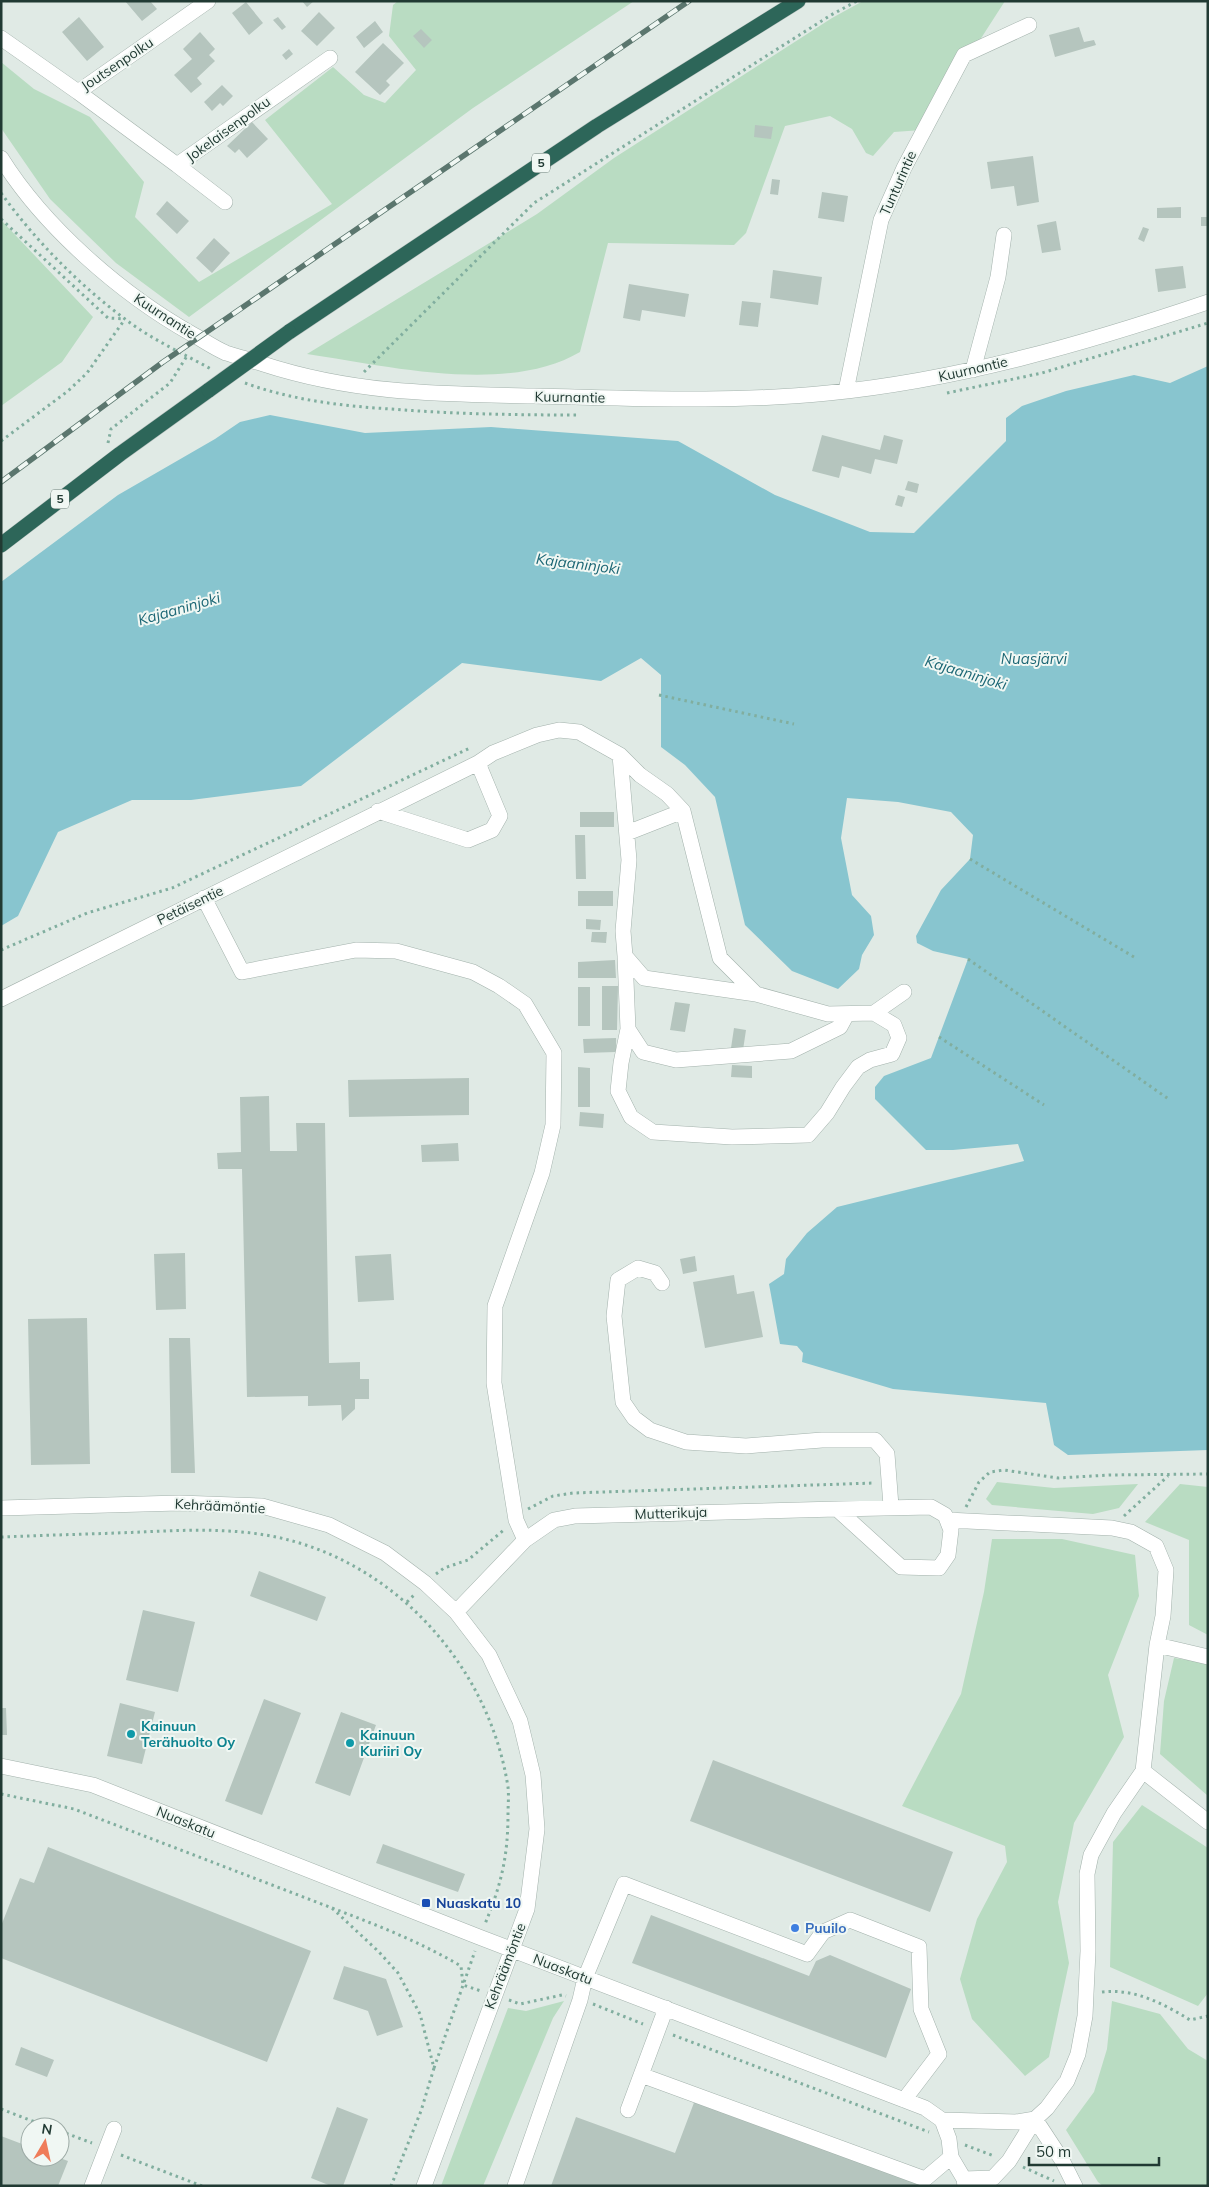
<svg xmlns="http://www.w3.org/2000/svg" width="1209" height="2187" viewBox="0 0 1209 2187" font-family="Mulish,sans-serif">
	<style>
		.green { fill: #b9dcc2 }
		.water { fill: #88c5cf }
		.building { fill: #b5c5be }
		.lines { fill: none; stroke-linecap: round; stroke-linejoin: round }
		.minor-casing { stroke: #a3b2ac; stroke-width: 16 }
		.highway-casing { stroke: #bcc4c2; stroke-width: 16 }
		.path { stroke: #81ae9f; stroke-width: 3; stroke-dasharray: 2.5 4; stroke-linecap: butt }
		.minor { stroke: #fff; stroke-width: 15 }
		.highway { stroke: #2d6659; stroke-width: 15 }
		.rail-casing { stroke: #5b766e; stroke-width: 5.5 }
		.rail { stroke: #f0f7f3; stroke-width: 4; stroke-dasharray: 11; stroke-linecap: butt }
		.highway-bridge-casing { stroke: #bcc4c2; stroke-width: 16; stroke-linecap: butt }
		.highway-bridge { stroke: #2d6659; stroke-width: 15 }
		.culture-dot { fill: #0f9aa8; stroke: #f0f7f3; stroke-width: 2 }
		.transit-dot { fill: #1a4fb4; stroke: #f0f7f3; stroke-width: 2 }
		.shop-dot { fill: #3f7fe0; stroke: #f0f7f3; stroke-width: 2 }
		.labels { text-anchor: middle; stroke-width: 4; stroke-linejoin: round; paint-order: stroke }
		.shield { fill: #f0f7f3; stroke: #5f736d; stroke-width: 1 }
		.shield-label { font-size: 12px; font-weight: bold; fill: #213a33 }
		.street-label { font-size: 14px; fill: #213a33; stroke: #f0f7f3 }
		.culture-label { font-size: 14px; font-weight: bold; fill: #0d838f; stroke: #f0f7f3; text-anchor: start }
		.transit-label { font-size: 14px; font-weight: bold; fill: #164399; stroke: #f0f7f3; text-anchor: start }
		.shop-label { font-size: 14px; font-weight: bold; fill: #366cbe; stroke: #f0f7f3; text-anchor: start }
		.water-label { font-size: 15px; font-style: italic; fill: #1c6775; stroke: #f0f7f3 }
	</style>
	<rect width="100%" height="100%" fill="#e0eae5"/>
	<path class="green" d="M398,1H634L473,108L189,317L116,263L50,199L1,128V62L34,89L90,117L144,182L135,217L199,282L332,204L265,120L333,67L364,95L385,103L416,70L389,36L393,5Z
		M863,1H1005L922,130L894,132L873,156L866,153L852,129L830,116L785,126L746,233L734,245L608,243L580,352C507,395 388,366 307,354L537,214L614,158L832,18Z
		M1,220L93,317L62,362L1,406Z
		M997,1482L1054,1488L1138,1484L1119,1508L1093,1514L992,1505L986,1499Z
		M1180,1484L1208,1487V1635L1189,1625V1540L1145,1522Z
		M992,1539H1062L1135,1555L1139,1596L1108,1675L1124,1737L1074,1823L1058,1902L1069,1963L1049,2057L1025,2076L972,2019L960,1979L977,1919L1007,1862L1005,1846L902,1806L961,1694L984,1592Z
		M1174,1658L1208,1663V1796L1160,1754L1164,1701Z
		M1142,1805L1208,1848V1993L1198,2006L1110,1967L1113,1842Z
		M564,2001L553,2018L483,2186H441L508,2008L526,2011Z
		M1112,2001L1160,2014L1188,2049L1208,2061V2186H1103L1098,2182L1066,2130L1094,2092L1107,2049Z"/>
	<path class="water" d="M1208,366V1450L1068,1455L1054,1445L1046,1403L893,1389L802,1362L803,1353L797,1346L780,1344L769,1284L784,1274L786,1259L807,1233L837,1207L1024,1161L1018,1144L953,1150H926L875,1099V1087L884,1076L931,1058L968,959L933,951L917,943L916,936L941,890L970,859L973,835L951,812L898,802L847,798L841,838L852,895L871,916L874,935L862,955L859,969L838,989L792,971L745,925L715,797L685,765L661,747V675L641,658L601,681L462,663L301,786L191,800H132L58,832L18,916L1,926V582L118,495L215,439L240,422L270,415L365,433L491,427L678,441L775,495L870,532L914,533L1006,441V418L1022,406L1066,391L1134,375L1170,383Z"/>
	<path class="building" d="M125,1H150L157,9L142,21Z
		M302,1H314L307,7Z
		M246,2L263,23L249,35L232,13Z
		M319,12L335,28L317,46L301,31Z
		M79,17L104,47L87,61L62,32Z
		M278,17L286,27L282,30L273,20Z
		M375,21L383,32L364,48L356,37Z
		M1079,27L1084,42L1094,40L1096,45L1055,57L1049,35Z
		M421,29L432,40L424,48L413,36Z
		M200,32L215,49L209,55L215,61L197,78L202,84L191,93L174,75L192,59L183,49Z
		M383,43L404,63L386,81L390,85L380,95L355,72Z
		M289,49L293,54L286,60L282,55Z
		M222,85L233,96L223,106L220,103L212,111L204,102Z
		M252,122L268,139L247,158L239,149L235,153L227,146Z
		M755,125L773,127L771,139L754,137Z
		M1033,156L1039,202L1017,206L1014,186L991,189L987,162Z
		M772,179L780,180L778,195L770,194Z
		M822,192L848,196L844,222L818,218Z
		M167,201L189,221L177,234L156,214Z
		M1181,207V218H1157V208Z
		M1201,217H1208V226H1201Z
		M1056,221L1061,250L1042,253L1037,225Z
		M1143,227L1149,229L1144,242L1138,239Z
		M214,238L230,253L212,273L196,258Z
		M1183,266L1186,288L1158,292L1155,269Z
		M773,270L822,277L818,305L770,298Z
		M629,284L689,294L685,317L642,310L640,321L623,318Z
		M742,301L761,303L758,327L739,325Z
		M822,435L880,450L884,435L903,440L897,464L875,459L871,474L842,466L839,478L812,471Z
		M908,481L919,484L917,493L905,490Z
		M898,495L905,497L902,507L895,505Z
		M580,812H614V827H580Z
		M575,835H585L586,879H576Z
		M578,891H613V906H578Z
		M586,919L601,920L600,930L586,929Z
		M592,932H607L606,943L591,942Z
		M615,960L616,978H578V962Z
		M602,986H618L617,1030H602Z
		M578,987H590V1026H578Z
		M675,1002L690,1004L685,1032L670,1030Z
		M734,1028L746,1030L743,1050L731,1048Z
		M616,1038V1052L584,1053L583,1039Z
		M732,1065L752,1066V1078L731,1077Z
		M578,1067L590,1068V1107H578Z
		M469,1078V1115L349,1117L348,1080Z
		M269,1096L270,1151H297L296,1123H325L329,1363L360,1362V1379H369V1399H355V1409L342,1421L341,1405L308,1406V1396L247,1397L242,1169H218L217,1153L241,1152L240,1097Z
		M580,1112L604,1114L603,1128L579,1126Z
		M458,1143L459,1161L422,1162L421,1145Z
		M185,1253L186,1309L156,1310L154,1254Z
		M391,1254L394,1300L358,1302L355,1256Z
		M695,1256L697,1271L683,1274L680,1259Z
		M734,1275L737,1294L754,1291L763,1337L705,1348L693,1282Z
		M87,1318L90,1464L31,1465L28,1319Z
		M169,1338H190L195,1473H171Z
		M259,1571L326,1597L317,1621L250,1596Z
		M143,1610L195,1622L178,1692L126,1680Z
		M264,1699L301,1713L262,1815L225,1801Z
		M120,1703L155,1712L142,1764L107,1756Z
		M1,1708H6L7,1735H1Z
		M341,1712L376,1725L350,1796L315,1783Z
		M713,1760L953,1852L930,1912L690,1821Z
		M383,1844L465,1874L458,1892L376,1863Z
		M48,1847L311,1951L267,2062L1,1958V1926L20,1878L34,1883Z
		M651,1915L809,1976L816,1961L830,1955L911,1989L886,2058L632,1963Z
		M344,1966L386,1979L403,2027L377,2036L368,2011L333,1999Z
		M21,2047L54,2060L47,2077L15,2065Z
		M695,2100L931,2186H551L576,2117L675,2153Z
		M337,2107L368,2119L343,2186H331L311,2178Z
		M1,2136L30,2147V2157H57L68,2161L58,2186H1Z"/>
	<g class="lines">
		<defs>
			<path id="minor" d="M1,38L78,92L208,1
				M78,92L177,165L330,58
				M1,158C44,227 121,294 192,334C203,340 214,348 226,353C238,357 251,360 263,364C355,394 439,394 534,396C632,398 730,403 828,393C958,380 1084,344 1208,302
				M177,165L225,202
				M973,370L998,277L1004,235
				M846,391L881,220L904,168L964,55L1029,25
				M620,755L629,860L623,931L625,956L644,978L756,994
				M478,763L493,753L537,735L559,730L579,732L620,755L640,775L667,794L683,811L720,958L756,994L828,1014L874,1013L904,992
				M627,833L683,811
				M204,898L242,972L356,950L396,951L473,972L499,986L525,1004L554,1053L553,1125L542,1173L495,1306L494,1383L516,1520L525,1540
				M625,956L628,1029L643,1052L676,1060L791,1051L840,1027L847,1014
				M1,999L478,763L500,816L492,830L468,840L378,811
				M628,1029L621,1063L618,1091L631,1117L653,1132L732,1137L808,1135L827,1113L843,1087L858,1067L870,1060L892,1054L899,1038L894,1025L874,1013
				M662,1283L655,1273L638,1268L618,1280L614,1316L623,1402L634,1418L650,1430L686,1442L746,1446L822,1440H875L887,1454L891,1506
				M1,1508L179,1503L262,1506L329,1525L385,1553L425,1583L456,1612L489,1655L520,1721L533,1775L537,1829L527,1909L424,2186
				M456,1612L525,1540L554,1520L575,1516L837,1509L901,1567L939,1568L948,1555L951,1530L945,1515L931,1507L837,1509
				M1157,1645L1208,1657
				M1,1766L93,1785L479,1937L925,2108L942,2120L949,2139L951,2157L964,2179L965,2186
				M1143,1771L1208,1822
				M641,2075L925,2179L951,2157
				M628,2110L666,2008
				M942,2120L1016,2122L1035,2119L1047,2108L1067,2081L1078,2054L1085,2016L1086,1994L1088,1951L1087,1874L1091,1855L1114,1813L1143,1771L1157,1645L1163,1616L1166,1570L1156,1546L1131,1532L1112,1528L947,1520
				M964,2179L993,2178L1009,2161L1035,2119L1062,2160L1075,2186
				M92,2186L114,2129
				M515,2186L580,2000L585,1978L624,1884L807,1954L823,1932L850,1920L919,1947L921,2009L939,2054L904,2100"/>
			<path id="highway" d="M289,332L597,126L798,1
				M1,545L120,454L209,390"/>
		</defs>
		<use href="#minor" class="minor-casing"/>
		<use href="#highway" class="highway-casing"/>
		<path class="path" d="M1,193C35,240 78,284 125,319C151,339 182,353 211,369
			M1,219L108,318L125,319
			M364,372L534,203L831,15L857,1
			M245,383C292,400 341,406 391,409C453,414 515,415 578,415
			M947,393L1042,373L1208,323
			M1,441L68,391L87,373L125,319
			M108,443L111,429L170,383L187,356
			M659,695L794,724
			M970,859L1134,957
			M1,950L87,913L172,888L470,748
			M968,959L1170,1100
			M939,1037L1044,1105
			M966,1507L979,1482L990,1472L1004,1470L1058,1478L1109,1475L1208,1474
			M528,1509L553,1496L573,1493L874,1483
			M1124,1516L1168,1476
			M1,1537C48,1535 95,1534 142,1532C185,1530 228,1528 271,1536C393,1559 489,1665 508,1787C509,1796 508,1805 508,1814C508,1857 501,1885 485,1924
			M436,1574L444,1568L468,1560L505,1529
			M407,1602L415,1594
			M1,1794L74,1809L332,1908L379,1952L398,1973L420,2014L434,2068L421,2111L391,2186
			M332,1908C377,1925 420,1942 461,1966L463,1985L481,1991
			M1102,1992C1134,1988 1164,2004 1190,2020L1208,2016
			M509,2000L520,2004L562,1995L566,1996
			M593,2004L643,2024
			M673,2035L929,2132
			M434,2068L475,1951
			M1,2109L48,2127
			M60,2131L92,2143
			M965,2145L994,2156
			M121,2155L202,2186
			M1023,2167L1054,2181"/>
		<use href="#minor" class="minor"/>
		<use href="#highway" class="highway"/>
		<defs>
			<path id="rail" d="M1,482L163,362L689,1"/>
		</defs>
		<use href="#rail" class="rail-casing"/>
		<use href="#rail" class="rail"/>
		<defs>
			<path id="highway-bridge" d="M209,390L289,332"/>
		</defs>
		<use href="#highway-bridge" class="highway-bridge-casing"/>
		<use href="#highway-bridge" class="highway-bridge"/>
	</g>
	<g class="culture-dot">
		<circle cx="131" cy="1734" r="5"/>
		<circle cx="350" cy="1743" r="5"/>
	</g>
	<rect class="transit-dot" x="421" y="1898" width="10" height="10" rx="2.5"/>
	<circle class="shop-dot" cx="795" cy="1928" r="5"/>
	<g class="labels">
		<g class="shield">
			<rect x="532" y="153.5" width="18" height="19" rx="4"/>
			<rect x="51" y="489.5" width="18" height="19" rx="4"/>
		</g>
		<g class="shield-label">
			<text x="541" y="167">5</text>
			<text x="60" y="503">5</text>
		</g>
		<g class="street-label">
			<text transform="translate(117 64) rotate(-34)" y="5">Joutsenpolku</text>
			<text transform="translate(228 129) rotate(-36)" y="5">Jokelaisenpolku</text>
			<text transform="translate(898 183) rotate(-66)" y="5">Tunturintie</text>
			<text transform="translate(165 316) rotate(33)" y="5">Kuurnantie</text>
			<text transform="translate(973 369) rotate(-13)" y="5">Kuurnantie</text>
			<text transform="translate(570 397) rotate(1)" y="5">Kuurnantie</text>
			<text transform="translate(190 905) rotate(-26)" y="5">Petäisentie</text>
			<text transform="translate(220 1506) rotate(3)" y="5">Kehräämöntie</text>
			<text transform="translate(671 1513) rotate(-2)" y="5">Mutterikuja</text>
			<text transform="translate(186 1822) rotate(22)" y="5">Nuaskatu</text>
			<text transform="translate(505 1966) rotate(-69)" y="5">Kehräämöntie</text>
			<text transform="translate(563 1969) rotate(21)" y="5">Nuaskatu</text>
		</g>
		<g class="culture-label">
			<text x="141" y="1731">Kainuun<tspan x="141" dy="16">Terähuolto Oy</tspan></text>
			<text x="360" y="1740">Kainuun<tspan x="360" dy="16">Kuriiri Oy</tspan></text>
		</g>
		<g class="transit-label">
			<text x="436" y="1908">Nuaskatu 10</text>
		</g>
		<g class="shop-label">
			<text x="805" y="1933">Puuilo</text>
		</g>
		<g class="water-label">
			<text transform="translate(578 564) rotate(7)" y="5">Kajaaninjoki</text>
			<text transform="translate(179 609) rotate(-16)" y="5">Kajaaninjoki</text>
			<text x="1034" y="664">Nuasjärvi</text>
			<text transform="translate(966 673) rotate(17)" y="5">Kajaaninjoki</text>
		</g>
	</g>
	<rect width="1209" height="2187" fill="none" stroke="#213a33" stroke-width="5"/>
	<g transform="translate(45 2142) rotate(9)"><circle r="24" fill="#f0f7f3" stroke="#9daba6"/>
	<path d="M0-4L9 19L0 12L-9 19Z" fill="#ef7c59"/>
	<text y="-8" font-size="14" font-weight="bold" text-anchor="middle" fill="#213a33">N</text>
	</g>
	<path d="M1029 2157v8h130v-8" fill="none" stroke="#213a33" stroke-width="2.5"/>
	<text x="1036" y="2157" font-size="15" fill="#213a33" stroke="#f0f7f3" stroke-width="4" paint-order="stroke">50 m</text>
</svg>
